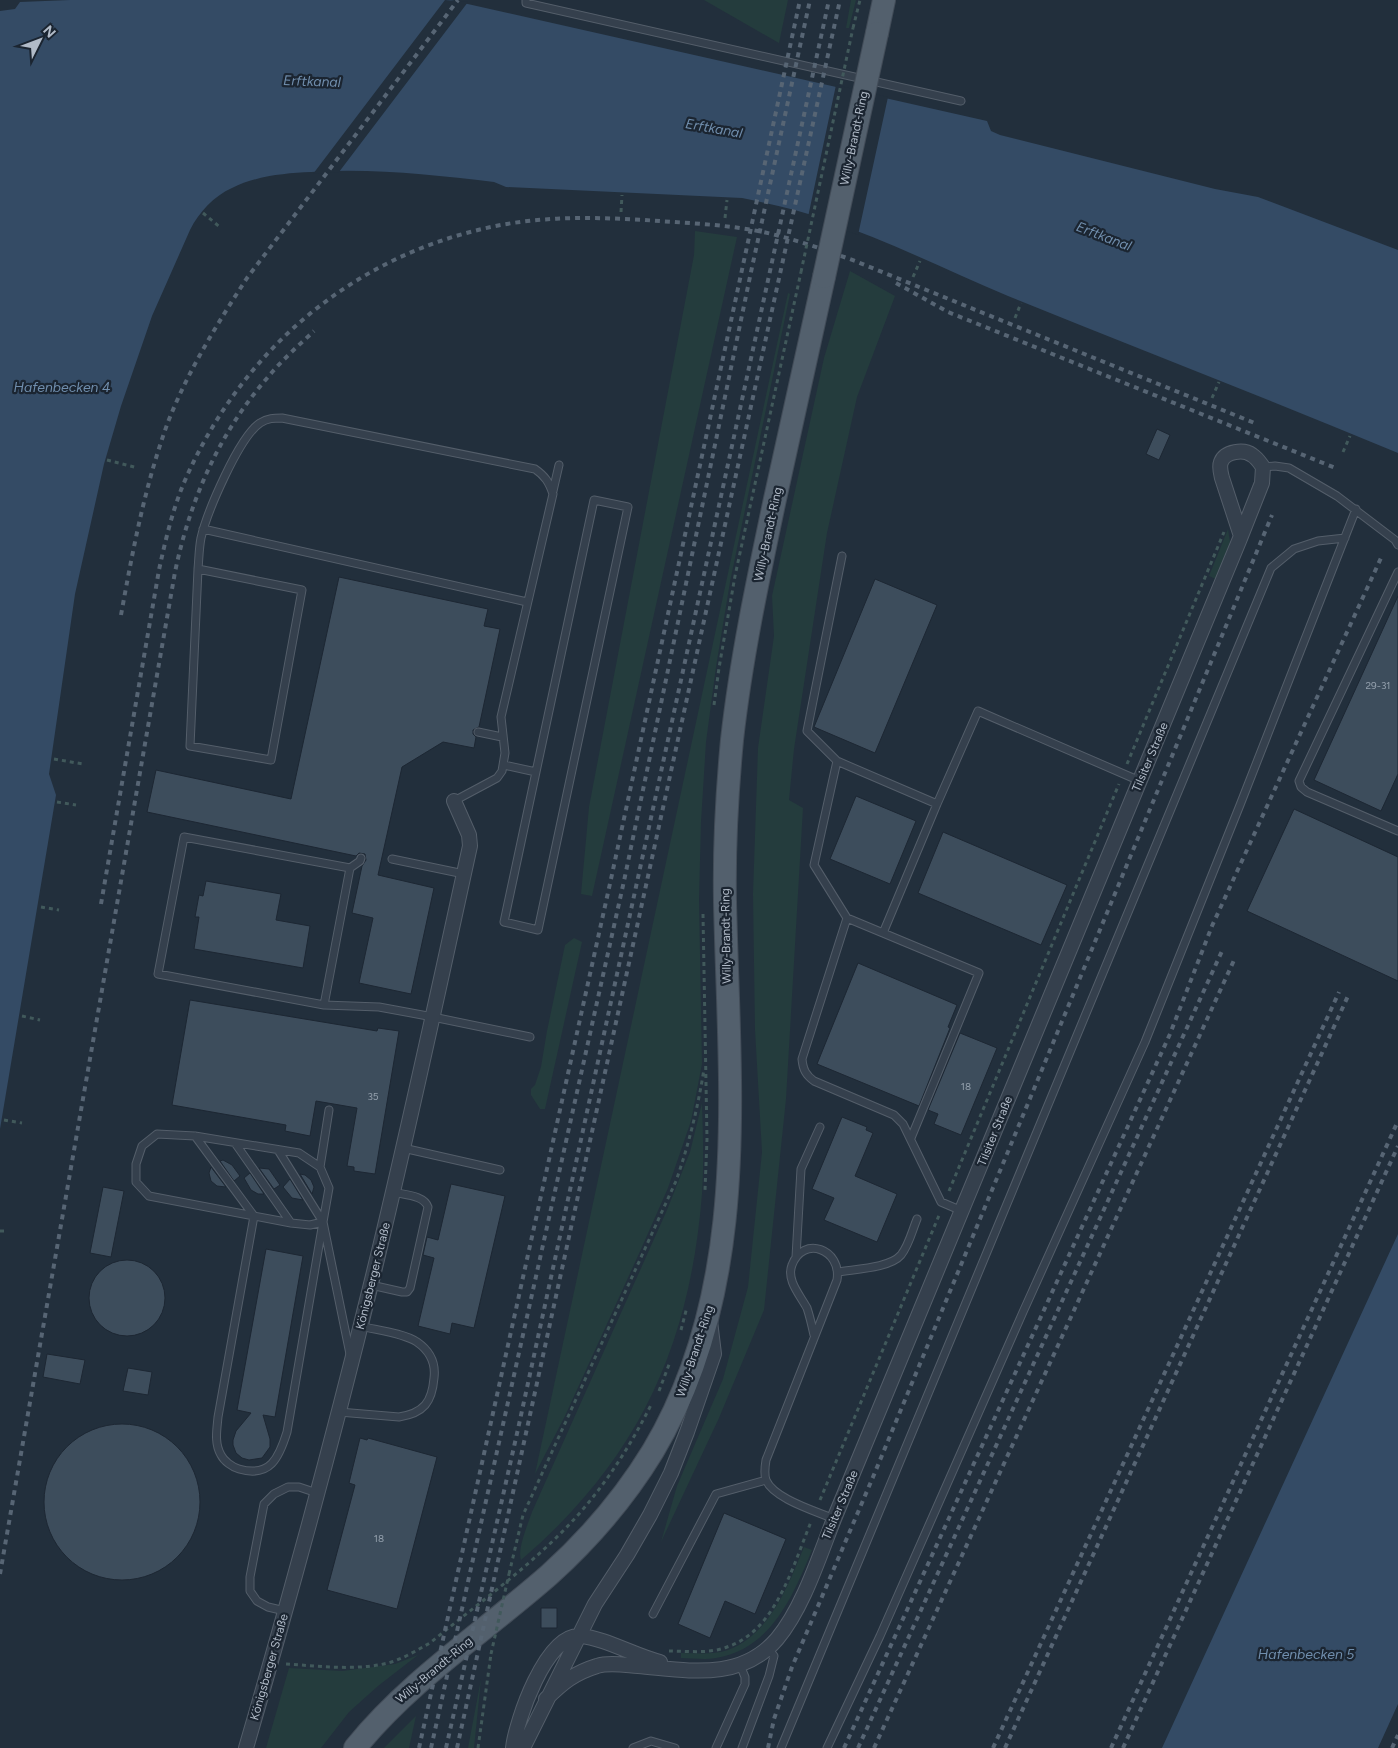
<svg xmlns="http://www.w3.org/2000/svg" width="1398" height="1748" viewBox="0 0 1398 1748" font-family="Figtree,sans-serif">
	<style>
		.green { fill: #243c3d }
		.water { fill: #344b65 }
		.pier { fill: #222f3c }
		.building { fill: #3d4d5c; stroke: #1d2733 }
		.lines { fill: none; stroke-linecap: round; stroke-linejoin: round }
		.service-casing { stroke: #545e6a; stroke-width: 9 }
		.minor-casing { stroke: #545e6a; stroke-width: 16 }
		.primary-casing { stroke: #424c58; stroke-width: 24 }
		.path { stroke: #41595b; stroke-width: 3; stroke-dasharray: 4 4; stroke-linecap: butt }
		.service { stroke: #35404d; stroke-width: 7 }
		.minor { stroke: #35404d; stroke-width: 14 }
		.primary { stroke: #53606d; stroke-width: 22 }
		.rail { stroke: #576574; stroke-width: 4; stroke-dasharray: 5 5; stroke-linecap: butt }
		.primary-bridge-casing { stroke: #424c58; stroke-width: 24; stroke-linecap: butt }
		.path-bridge { stroke: #41595b; stroke-width: 3; stroke-dasharray: 4 4; stroke-linecap: butt }
		.primary-bridge { stroke: #53606d; stroke-width: 22 }
		.labels { text-anchor: middle; stroke-width: 4.5; stroke-linejoin: round; paint-order: stroke }
		.number-label { font-size: 10px; fill: #94a0ad }
		.street-label { font-size: 12px; fill: #b1bbc8; stroke: #1b2531 }
		.water-label { font-size: 14px; font-style: italic; fill: #708ead; stroke: #1b2531 }
	</style>
	<rect width="100%" height="100%" fill="#222f3c"/>
	<path class="green" d="M704,0H788L779,43Z
		M851,0H856L849,28H846Z
		M695,231L737,237L592,896L581,894L589,807L694,255Z
		M850,271L895,296L857,397L827,533L794,749L789,800L803,808L786,1099L764,1310L719,1418L661,1542L677,1486L723,1379L748,1287L762,1152L755,1030L753,894L758,748L774,636L772,596L824,358Z
		M788,293L790,294L730,582L716,667L706,742L701,822L699,899L702,1064L691,1121L668,1188L642,1247L565,1416L535,1474Z
		M1228,529L1230,542L1216,579L1209,576Z
		M574,938L582,942L545,1109H540L531,1095V1089L535,1085L541,1067L547,1031L565,945Z
		M702,1103C703,1133 704,1164 702,1194C690,1346 638,1460 521,1560C517,1549 528,1524 532,1512L667,1210L690,1152Z
		M804,1547L812,1550C793,1596 771,1649 716,1658C705,1660 693,1658 681,1658V1653C696,1653 713,1655 728,1650C770,1634 788,1586 804,1547Z
		M418,1655L378,1686L349,1712L321,1748H266L289,1668L342,1671L395,1664Z
		M481,1679L474,1748H468Z
		M416,1716L409,1748H384Z"/>
	<path class="water" d="M70,0H450L987,121L991,131L1000,135L1215,189L1258,197L1398,250V453C1269,399 1138,349 1008,296C948,271 889,241 827,220C799,210 771,204 742,198L506,187L494,182C433,175 373,168 311,172C285,173 256,176 232,188C214,196 199,212 190,230L152,316L121,406L104,464L75,594L49,774L56,795L0,1129V11L15,9L20,2Z
		M1398,1234V1704L1378,1748H1162Z"/>
	<path class="pier" d="M445,0L468,2L339,172L313,174Z
		M836,85L888,97L858,235L808,217Z"/>
	<path class="building" d="M1157,429L1170,435L1159,460L1146,454Z
		M339,577L488,609L484,626L500,629L479,727L473,730V734L476,737L474,748L443,742L402,767L378,875L434,888L411,994L359,983L373,918L352,913L362,866L366,860L365,854L359,853L356,856L147,812L156,770L291,799Z
		M875,579L937,605L875,753L814,727Z
		M1398,596V774L1381,811L1314,780Z
		M856,796L916,821L890,884L830,859Z
		M1294,809L1398,857V981L1247,911Z
		M943,832L1067,885L1041,945L918,893Z
		M206,881L281,894L276,920L310,926L303,968L194,949L199,917H195L199,895L203,896Z
		M858,963L957,1005L948,1027L950,1028L919,1106L817,1064Z
		M190,1000L377,1031L378,1028L399,1031L375,1174L354,1171V1167L347,1166L357,1108L316,1101L310,1136L285,1131L286,1125L172,1105Z
		M960,1033L997,1048L961,1135L934,1124L938,1114L928,1110Z
		M842,1117L867,1127L866,1130L873,1133L855,1176L897,1194L877,1242L824,1220L834,1198L812,1189Z
		M223,1160L232,1165L240,1176L234,1181L220,1161Z
		M211,1167L226,1187L217,1186L211,1181L209,1173Z
		M259,1168L269,1169L280,1185L274,1189Z
		M250,1173L264,1194H258L251,1190L244,1178Z
		M300,1174L305,1175L311,1180L314,1187L312,1194Z
		M290,1179L303,1200L292,1198L283,1187Z
		M451,1184L505,1196L474,1328L452,1323L450,1334L418,1326L434,1258L423,1255L427,1237L438,1240Z
		M103,1187L124,1191L111,1257L90,1253Z
		M266,1249L303,1256L275,1417L263,1415L270,1439V1447L262,1458L249,1460L242,1458L236,1453L233,1445V1440L236,1431L251,1413L237,1410Z
		M89 1298a38 38 0 1 1 76 0a38 38 0 1 1-76 0Z
		M47,1354L85,1360L80,1384L43,1377Z
		M128,1368L152,1372L148,1395L123,1391Z
		M44 1502a78 78 0 1 1 156 0a78 78 0 1 1-156 0Z
		M360,1438L367,1440L368,1438L437,1457L397,1609L327,1590L355,1485L349,1483Z
		M724,1513L786,1539L755,1614L725,1601L710,1638L678,1624Z
		M541,1608H557V1628H541Z"/>
	<g class="lines">
		<defs>
			<path id="service" d="M526,0V3L961,101
				M1263,467L1275,466L1289,468L1337,496L1395,540L1398,545
				M553,491L559,465
				M203,529L527,602
				M198,569L302,590L271,760L190,746L198,569C199,558 199,548 201,538C207,512 239,437 260,423C268,418 274,418 282,418L535,469C545,476 549,482 553,494L501,717L505,753L502,771L497,778L454,801
				M1398,572L1299,781L1301,787L1307,792L1398,831
				M478,732L502,737
				M837,761L807,731L842,556
				M504,765L536,772L594,500L628,507L538,930L504,922L536,772
				M937,804L978,711L1140,781
				M392,859L464,874
				M350,868L360,861L361,858
				M847,918L979,973L911,1138
				M883,933L937,804L837,761L814,865L847,918L802,1059C803,1070 806,1075 814,1081L894,1115L903,1124L941,1202L962,1211
				M324,1005L350,868L184,837L158,974L324,1005L379,1007L433,1017L530,1037
				M195,1136L254,1216L218,1417C217,1429 214,1443 221,1455C224,1461 232,1467 239,1469C270,1478 279,1458 287,1432L323,1222L278,1150
				M235,1143L291,1223
				M403,1148L500,1170
				M320,1167L329,1110
				M323,1222L310,1225L291,1223L149,1196L136,1182V1164L142,1146L157,1134L195,1136L299,1153L320,1167L329,1188L323,1222L350,1354
				M796,1257L801,1169L820,1127
				M838,1272C855,1269 890,1268 901,1255C909,1245 912,1231 917,1219
				M371,1285L402,1292H407L410,1288L428,1207C424,1195 404,1195 393,1192
				M814,1335C812,1326 810,1317 807,1308C800,1295 786,1280 792,1265C803,1235 842,1249 837,1280L766,1460C765,1466 764,1474 766,1480C774,1499 816,1511 834,1519
				M339,1412L399,1417C424,1413 432,1402 434,1378C436,1362 430,1351 417,1342C403,1333 376,1330 360,1326
				M285,1611L268,1607L257,1601L250,1591V1577L264,1504L274,1494L288,1487H299L317,1493
				M653,1614L716,1494L766,1480
				M633,1748L651,1741L675,1748
				M716,1748L745,1684V1677L740,1665
				M742,1748L769,1676L774,1656L767,1647
				M781,1748L1271,568L1294,549L1318,541L1345,538
				M827,1748L880,1636L1023,1312L1145,1042L1240,805L1356,509"/>
			<path id="minor" d="M546,1699C562,1683 574,1673 597,1666C609,1662 625,1665 638,1666C687,1670 740,1682 777,1639C803,1608 819,1557 834,1519L1239,541L1241,536L1262,483L1263,467C1260,463 1257,458 1252,455C1244,449 1225,451 1221,462C1219,467 1221,474 1222,478L1241,536
				M246,1748C291,1594 333,1439 371,1284C407,1138 438,992 470,846L469,835L454,801
				M513,1748C516,1721 546,1634 580,1636C605,1638 635,1656 660,1662
				M523,1748L595,1604L627,1555L650,1515L671,1473L687,1432L714,1354L710,1321"/>
			<path id="primary" d="M877,33L884,0
				M355,1748C410,1680 484,1632 549,1575C589,1539 625,1497 653,1451C752,1285 729,1087 725,902C724,848 727,793 732,740C741,659 758,579 775,499C791,425 808,351 824,277"/>
		</defs>
		<use href="#service" class="service-casing"/>
		<use href="#minor" class="minor-casing"/>
		<use href="#primary" class="primary-casing"/>
		<path class="path" d="M853,28L860,0
			M621,212L622,195
			M203,213L221,228
			M725,218L727,200
			M913,277L920,261
			M1015,318L1021,303
			M1212,398L1219,382
			M1343,452L1350,436
			M107,460L138,468
			M714,705L719,668L735,576L801,272
			M54,759L83,764
			M1127,764L1224,532
			M57,802L76,805
			M41,907L59,910
			M703,914L707,1139L705,1190
			M22,1016L40,1020
			M4,1120L22,1123
			M949,1191L1119,784
			M0,1231H4
			M681,1330L687,1307
			M659,1391L670,1362
			M820,1500L940,1213
			M509,1574L523,1515L676,1181C689,1144 698,1107 704,1069
			M669,1651C688,1651 709,1654 727,1647C776,1631 793,1565 811,1522
			M286,1664C320,1666 355,1671 388,1663C403,1659 417,1650 430,1643C480,1602 535,1563 578,1515C608,1481 632,1443 652,1403
			M478,1748L491,1654"/>
		<use href="#service" class="service"/>
		<use href="#minor" class="minor"/>
		<use href="#primary" class="primary"/>
		<path class="rail" d="M896,283L948,312L1338,469
			M121,615C133,549 145,485 168,422C188,371 217,324 247,278L458,0
			M101,904L159,570C165,542 172,512 183,485C239,353 350,257 491,227C542,216 593,217 645,220C684,223 724,224 763,232C795,239 825,250 855,261L1257,424
			M0,1574L175,572C190,500 219,433 268,377C282,360 298,346 314,331
			M419,1748L611,879L800,0
			M431,1748L624,881L751,272L810,0
			M446,1748L518,1429L829,0
			M457,1748L840,0
			M768,1748L774,1719L792,1667L873,1477L1272,515
			M844,1748L1170,1034L1212,926L1381,558
			M858,1748L1222,951
			M874,1748L1235,958
			M993,1748L1339,992
			M1005,1748L1348,996
			M1111,1748L1398,1121
			M1123,1748L1398,1146
			M1392,1748L1398,1735"/>
		<defs>
			<path id="primary-bridge" d="M824,277L877,33"/>
		</defs>
		<use href="#primary-bridge" class="primary-bridge-casing"/>
		<path class="path-bridge" d="M801,272L853,28
			M491,1654L509,1574"/>
		<use href="#primary-bridge" class="primary-bridge"/>
	</g>
	<g class="labels">
		<g class="number-label">
			<text x="1378" y="689">29-31</text>
			<text x="966" y="1090">18</text>
			<text x="373" y="1100">35</text>
			<text x="379" y="1542">18</text>
		</g>
		<g class="street-label">
			<text transform="translate(854 138) rotate(-78)" y="4">Willy-Brandt-Ring</text>
			<text transform="translate(768 534) rotate(-78)" y="4">Willy-Brandt-Ring</text>
			<text transform="translate(1150 757) rotate(-67)" y="4">Tilsiter Straße</text>
			<text transform="translate(726 936) rotate(-91)" y="4">Willy-Brandt-Ring</text>
			<text transform="translate(995 1131) rotate(-68)" y="4">Tilsiter Straße</text>
			<text transform="translate(373 1276) rotate(-76)" y="4">Königsberger Straße</text>
			<text transform="translate(695 1351) rotate(-72)" y="4">Willy-Brandt-Ring</text>
			<text transform="translate(840 1505) rotate(-67)" y="4">Tilsiter Straße</text>
			<text transform="translate(269 1667) rotate(-74)" y="4">Königsberger Straße</text>
			<text transform="translate(434 1670) rotate(-40)" y="4">Willy-Brandt-Ring</text>
		</g>
		<g class="water-label">
			<text transform="translate(312 81) rotate(2)" y="5">Erftkanal</text>
			<text transform="translate(714 128) rotate(10)" y="5">Erftkanal</text>
			<text transform="translate(1104 236) rotate(21)" y="5">Erftkanal</text>
			<text x="62" y="392">Hafenbecken 4</text>
			<text x="1306" y="1659">Hafenbecken 5</text>
		</g>
	</g>
	<g transform="translate(40 40) rotate(48)" stroke="#1b2531" stroke-width="4" paint-order="stroke">
	<path d="M0-4L9 19L0 12L-9 19Z" fill="#b1bbc8"/>
	<text y="-8" font-size="14" font-weight="bold" text-anchor="middle" fill="#b1bbc8">N</text>
	</g>
</svg>
